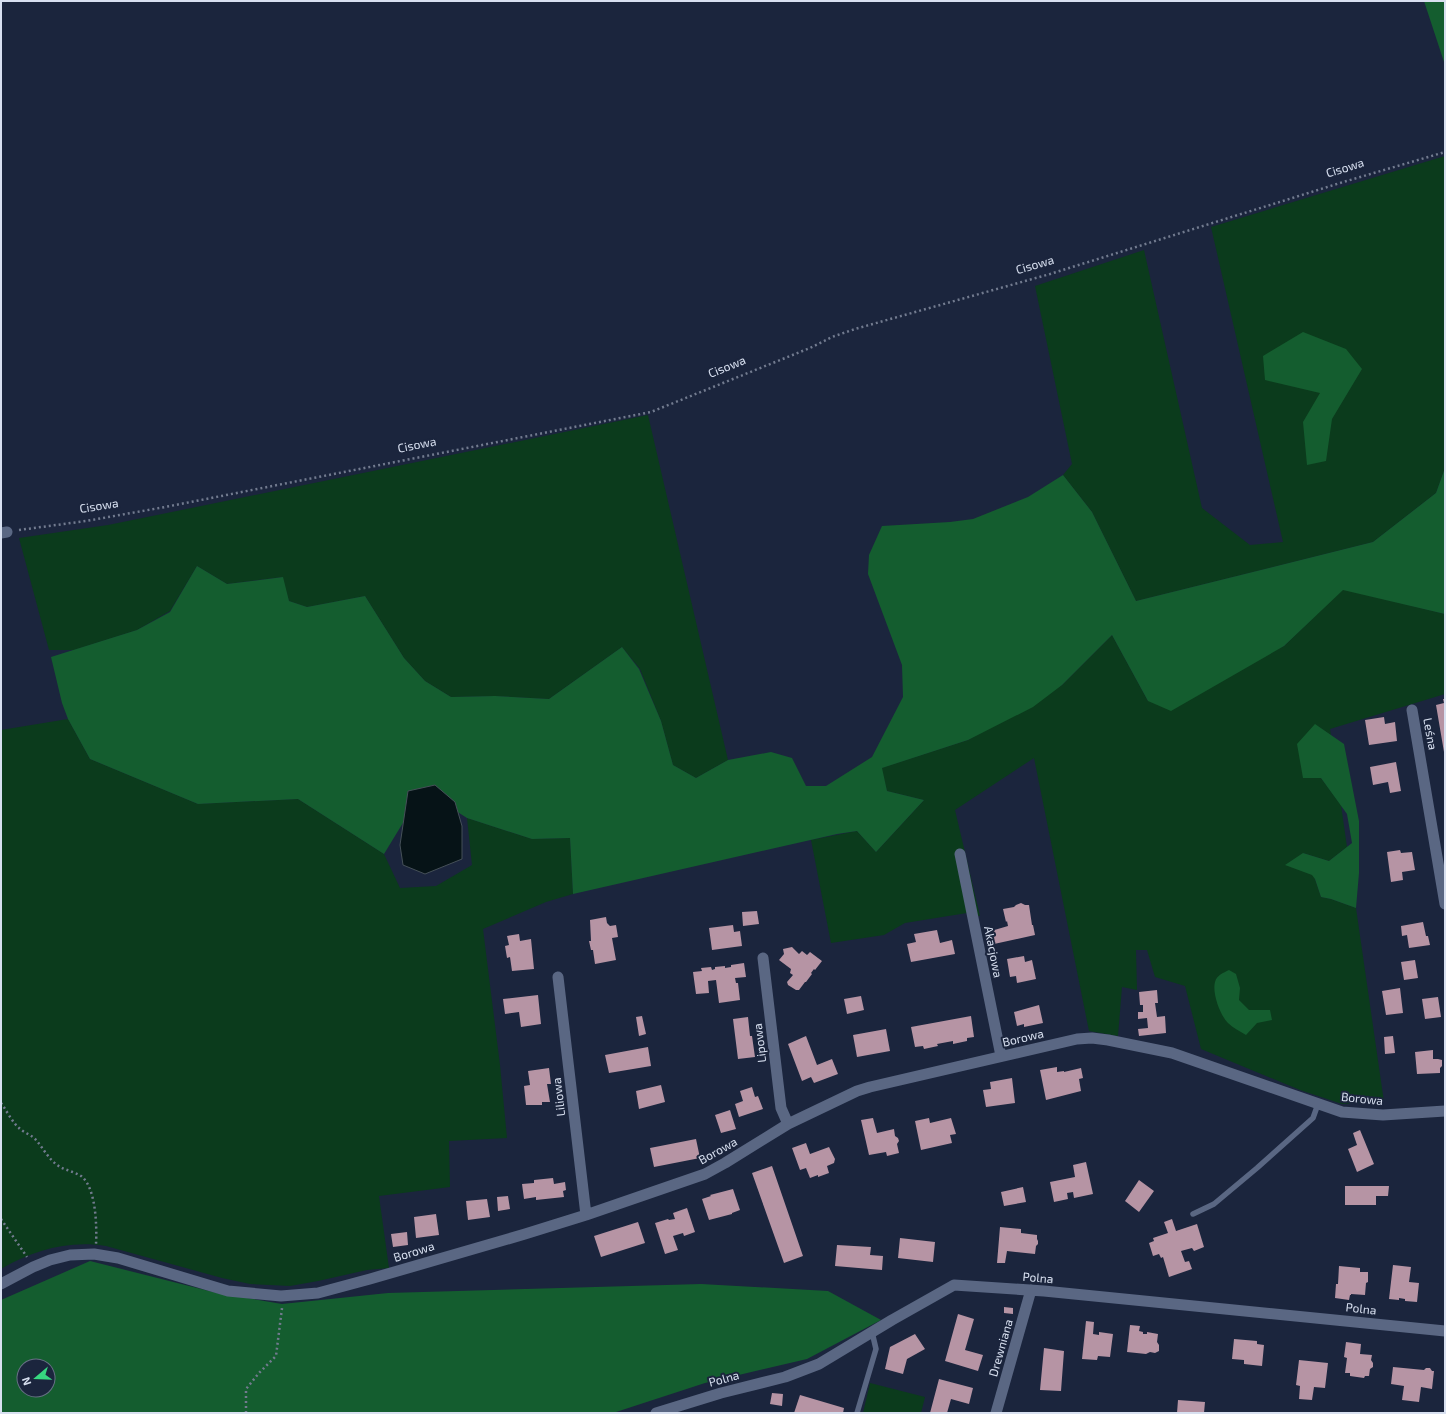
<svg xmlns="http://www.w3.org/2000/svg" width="1446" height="1414" viewBox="0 0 1446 1414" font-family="'Exo 2',sans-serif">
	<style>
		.green { fill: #0b3b1c }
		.forest { fill: #145d2f; fill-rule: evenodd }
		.water { fill: #061317; stroke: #455058 }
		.building { fill: #b694a4 }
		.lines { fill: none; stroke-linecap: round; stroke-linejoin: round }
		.path { stroke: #727b8f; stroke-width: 2.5; stroke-dasharray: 2 3; stroke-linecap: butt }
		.service { stroke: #5a6783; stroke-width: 5.5 }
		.minor { stroke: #5a6783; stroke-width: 11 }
		.labels { text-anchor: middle; stroke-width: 4; stroke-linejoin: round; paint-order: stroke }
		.street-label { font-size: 12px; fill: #d8e0f0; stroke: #1b253d }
	</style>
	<rect width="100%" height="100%" fill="#1b253d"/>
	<path class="green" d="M1445,156V468L1436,493L1373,542L1136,601L1092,512L1063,475L1072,464L1035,286L1144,250L1202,508L1250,545L1283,542L1211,227Z
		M648,415L728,760L696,778L673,765L661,721L640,669L622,647L549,699L495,696L451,697L425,681L404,658L365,596L307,607L289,601L282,577L227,584L197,566L170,611L137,630L74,650H49L19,538L108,525Z
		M1343,589L1445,614V694L1330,729L1331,735L1315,725L1321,778L1341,805L1347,847L1329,861L1303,853L1315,879L1321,897L1331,899L1356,908L1384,1102L1342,1104L1300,1090L1201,1049L1185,986L1155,977L1147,950H1136L1137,990L1122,987L1118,1036L1089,1031L1034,758L955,810L980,916L967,913L905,923L884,935L831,943L811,840L857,831L876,852L924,800L887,791L881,768L968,740L1062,685L1112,635L1148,701L1284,646Z
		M68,719L90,759L198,804L298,799L384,854L400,888L436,886L472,865L467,818L532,839L570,838L573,894L546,902L483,929L500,1065L507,1138L449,1141L450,1187L379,1196L389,1268L367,1270L318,1281L290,1286L250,1284L222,1278L106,1246C69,1240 33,1250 1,1269V730Z
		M870,1383L925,1397L921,1413H863Z"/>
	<path class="forest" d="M1424,1H1445V65Z
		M1303,332L1346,349L1362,369L1332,419L1326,461L1307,465L1303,422L1320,393L1265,380L1263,356Z
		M1445,468V614L1343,590L1284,646L1171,711L1148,701L1112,635L1062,685L1033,707L968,740L882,768L887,791L924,800L876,852L857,831L837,834L573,894L570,838L532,839L467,818L423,790L384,854L298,799L198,804L90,759L68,719L62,703L51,657L137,630L170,612L197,566L227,584L283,577L289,601L307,607L365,596L404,658L425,681L451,697L495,696L549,699L622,647L639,669L661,721L673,765L696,778L728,760L771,752L792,758L806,786H826L872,757L903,697L902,665L868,574L869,555L882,526L950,522L973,519L1028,497L1063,475L1092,512L1136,601L1373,542L1436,493Z
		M1315,724L1344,744L1359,821V873L1356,908L1331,899L1321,897L1315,879L1312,875L1285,865L1303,853L1329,861L1352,843L1347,814L1321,778H1303L1297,744Z
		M1229,970L1236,974L1240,988L1239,1000L1249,1010H1270L1272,1020L1257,1023L1246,1035C1240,1031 1233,1028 1228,1023C1220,1015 1212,993 1215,982C1217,975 1223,973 1229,970Z
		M90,1261L217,1293L282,1304L388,1293L701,1284L828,1291L881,1320L807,1359L705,1383L613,1413H1V1300ZM24,1366H48V1390H24Z"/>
	<path class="water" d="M435,785L455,802L462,826V859L425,874L403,865L400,845L408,791Z"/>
	<path class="building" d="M1443,699H1445L1444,752L1436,705L1444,703Z
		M1384,717L1385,724L1395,722L1397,741L1369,745L1365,720Z
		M1396,762L1401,791L1390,793L1388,782L1373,785L1370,767Z
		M1400,850L1401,853L1412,852L1415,870L1402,872L1403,880L1391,882L1387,852Z
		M1021,903L1025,905H1029L1032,925H1033L1035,935L994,944L991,931L1008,926L1007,921L1006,922L1003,909L1014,907L1016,905Z
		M757,911L759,924L743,926L742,912Z
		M606,917L607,923L610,926L616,925L618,937L612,938L616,960L595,964L593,950H591L589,941H591L590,920Z
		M1423,922L1426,936H1428L1430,945L1409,948L1407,935L1402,936L1401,926Z
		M733,925L734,932L740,931L742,946L712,950L709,928Z
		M937,930L940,943L952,940L955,954L911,962L907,944L916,942L914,934Z
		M519,934L520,941L531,939L534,969L512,971L510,957L507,958L505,946L509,945L507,936Z
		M792,947L799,954L802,951L807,955L810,952L822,961L815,970L814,969L811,973L812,974L806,982H805L799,990H796L788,985L787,982L793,975L790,973L791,969L779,960L784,954L783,949Z
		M1024,956L1025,962L1032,960L1036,979L1017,983L1016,976L1010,977L1007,959Z
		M1415,960L1418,978L1404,980L1401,962Z
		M744,963L746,977L735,978L736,983H738L740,1000L719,1003L716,980L708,981L709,993L696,994L693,972L702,971L701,968L711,967L712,970L715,969V967L725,966V968L731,967V965Z
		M1400,988L1403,1013L1386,1015L1382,991Z
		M1157,990L1158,1003H1155L1157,1017L1165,1016L1166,1033L1139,1036L1138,1029L1148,1028L1147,1018L1138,1019V1012H1143V1005H1140L1139,992Z
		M538,995L541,1024L521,1027L519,1012L505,1014L503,999Z
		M861,996L864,1010L847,1014L844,999Z
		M1438,997L1441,1017L1425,1019L1422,999Z
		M1039,1005L1043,1023L1024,1027V1024L1017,1026L1014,1012Z
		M642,1016L646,1034L639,1036L636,1017Z
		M971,1016L974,1037L967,1038V1041L953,1044V1041L937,1044L938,1046L924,1049L923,1046L915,1047L911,1027Z
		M748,1017L750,1036H752L755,1057L738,1059L733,1019Z
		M886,1029L890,1051L857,1057L853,1035Z
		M806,1036L817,1065L832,1059L838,1074L814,1083L811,1077L802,1081L788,1044Z
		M1393,1036L1395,1053L1385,1054L1384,1037Z
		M648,1047L651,1066L609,1073L605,1055Z
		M1433,1050V1059H1438L1442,1060V1066L1440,1068V1073L1417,1074L1415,1052Z
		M1057,1067V1072L1064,1071V1072L1081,1068L1083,1078L1079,1079L1081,1091L1046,1100L1040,1070Z
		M549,1068L551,1084H547L550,1102H542V1105H526L524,1086L530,1085L528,1071Z
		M1012,1078L1015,1103L986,1107L983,1090L991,1089L990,1082Z
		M661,1085L665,1102L639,1109L636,1091Z
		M752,1087L755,1097L758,1096L763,1109L739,1117L735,1104L743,1101L740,1091Z
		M730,1110L736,1129L721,1133L715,1115Z
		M873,1118L877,1133L894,1129L895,1136L898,1138L899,1141L897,1144L899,1153L887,1156L886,1152L869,1155L861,1120Z
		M929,1118L930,1123L951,1118L956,1134L950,1135L952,1143L921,1150L915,1121Z
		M1360,1130L1374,1164L1357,1172L1348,1149L1357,1145L1353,1133Z
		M696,1139L700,1158L654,1167L650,1148Z
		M806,1143L810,1154L829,1147L835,1159L834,1163L827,1166L829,1173L818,1177V1175L810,1178L806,1168L800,1170L792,1148Z
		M1086,1162L1093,1194L1074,1198L1073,1192L1067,1193L1068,1199L1054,1202L1050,1182L1075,1177L1073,1165Z
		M772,1166L803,1256L784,1263L752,1173Z
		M553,1178L554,1184L565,1182L566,1190L563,1191L564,1197L536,1200V1197L524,1199L522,1184L534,1183V1180Z
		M1139,1180L1154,1191L1139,1212L1125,1201Z
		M1345,1186H1389L1388,1196H1376V1205H1345Z
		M1023,1187L1026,1202L1004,1206L1001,1192Z
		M733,1189L740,1210L732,1213V1214L709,1220L702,1199L711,1196L710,1195Z
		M508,1196L510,1209L498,1211L497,1197Z
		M487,1199L490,1217L468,1220L466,1201Z
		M687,1208L695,1232L684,1236L683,1233L673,1236L678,1250L665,1254L655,1223L668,1219L669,1220L675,1219L673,1213Z
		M436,1214L439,1235L416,1238L414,1217Z
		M1172,1219L1176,1231L1197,1224L1204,1247L1194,1251L1192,1248L1181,1251L1185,1262L1189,1261L1192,1269L1169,1277L1163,1257L1161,1258L1159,1254L1153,1256L1149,1243L1154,1241L1153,1238L1168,1233L1164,1222Z
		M638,1222L645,1243L601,1257L594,1236Z
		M1000,1227L1021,1229V1233L1037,1235V1239L1038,1241V1244L1036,1246L1035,1254L1007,1251L1005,1263H997Z
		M407,1232L408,1245L393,1247L391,1234Z
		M900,1238L935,1242L933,1262L898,1258Z
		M837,1245L871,1247L870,1255L883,1256L882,1270L835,1266Z
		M1393,1265L1411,1267L1409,1282L1419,1283L1417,1302L1405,1301V1299L1399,1298V1300L1389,1299Z
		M1339,1266L1360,1268V1272H1368V1282L1366,1283L1365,1295L1351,1294V1295H1350L1349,1300L1335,1298L1336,1284H1338Z
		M1004,1307L1013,1308V1314L1004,1313Z
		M958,1314L974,1319L965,1350L983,1355L978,1371L945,1361Z
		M1086,1321L1094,1322L1093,1334L1099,1335V1332L1113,1334L1110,1357L1098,1356L1097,1360L1082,1359Z
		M1130,1325L1140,1326L1139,1331L1143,1332V1334H1147V1332L1158,1334L1157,1342L1159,1345V1351L1155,1353L1150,1352L1146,1354L1127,1352Z
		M915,1334L925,1349L907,1359L903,1374L885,1369L890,1347Z
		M1234,1339L1257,1341V1344L1264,1345L1262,1366L1244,1364V1360L1232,1359Z
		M1346,1342L1361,1344L1360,1354L1372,1355L1371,1360L1373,1363V1367L1370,1369L1369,1376H1365L1364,1378L1350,1376V1373H1345L1347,1358L1344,1357Z
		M1044,1348L1064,1351L1061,1391L1040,1390Z
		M1299,1360L1328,1363L1325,1388L1314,1387L1312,1400L1299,1399L1300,1386L1296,1385Z
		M1393,1367L1424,1370L1426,1368H1430L1432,1371H1434L1432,1389L1421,1387L1419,1402L1402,1400L1404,1386L1391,1384Z
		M939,1379L973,1388L969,1404L951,1399L947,1413H930Z
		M772,1393L783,1394L782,1406L770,1404Z
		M800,1395L844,1408L843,1413H794Z
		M1178,1400L1205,1402L1204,1413H1177Z"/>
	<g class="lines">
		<path class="path" d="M19,530L86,521L165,507L651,412L810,348L832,337L855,329L1050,274L1340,183L1445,152
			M1,1103C7,1111 12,1122 19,1128C24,1133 32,1135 36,1140C43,1148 48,1158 56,1164C63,1170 73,1171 81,1176C96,1187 97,1226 96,1244
			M1,1219L27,1257
			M246,1413V1389L259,1373L276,1356L282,1308"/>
		<path class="service" d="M1193,1214L1214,1204L1257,1168L1313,1118L1318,1104
			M857,1413L876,1349L872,1332"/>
		<path class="minor" d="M1,533L7,532
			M1412,710L1445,904
			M960,854L1001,1056
			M763,958L781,1108L788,1124
			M558,977L586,1215
			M1,1284L33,1267L50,1260L70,1255L94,1254L118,1258L228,1291L281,1296L318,1293L370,1279L525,1234L586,1215L705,1174L725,1163L788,1124L857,1091L870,1087L1077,1039L1092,1038L1108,1040L1172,1053L1342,1112L1383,1115L1445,1111
			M656,1413L721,1393L785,1377L819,1364L892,1320L954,1285L1044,1291L1445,1331
			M996,1413L1031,1290"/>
	</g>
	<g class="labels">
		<g class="street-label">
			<text transform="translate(1345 168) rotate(-17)" y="4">Cisowa</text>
			<text transform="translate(1035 265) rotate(-16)" y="4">Cisowa</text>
			<text transform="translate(727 367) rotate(-22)" y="4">Cisowa</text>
			<text transform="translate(417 445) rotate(-11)" y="4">Cisowa</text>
			<text transform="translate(99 506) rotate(-9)" y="4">Cisowa</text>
			<text transform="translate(1430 734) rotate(80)" y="4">Leśna</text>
			<text transform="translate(993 952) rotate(79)" y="4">Akacjowa</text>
			<text transform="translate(1023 1038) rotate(-13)" y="4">Borowa</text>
			<text transform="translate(760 1043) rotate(-97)" y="4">Lipowa</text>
			<text transform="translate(559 1097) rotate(-97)" y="4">Liliowa</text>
			<text transform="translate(1362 1099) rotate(6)" y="4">Borowa</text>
			<text transform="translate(718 1151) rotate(-29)" y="4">Borowa</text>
			<text transform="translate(414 1252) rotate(-17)" y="4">Borowa</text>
			<text transform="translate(1038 1278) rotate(5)" y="4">Polna</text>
			<text transform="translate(1361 1309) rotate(6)" y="4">Polna</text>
			<text transform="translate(1001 1348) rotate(-74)" y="4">Drewniana</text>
			<text transform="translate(724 1379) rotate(-15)" y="4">Polna</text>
		</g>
	</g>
	<rect width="1446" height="1414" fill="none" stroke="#d8e0f0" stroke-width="4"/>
	<g transform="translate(36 1378) rotate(251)"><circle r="19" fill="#1b253d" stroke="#677085"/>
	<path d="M0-3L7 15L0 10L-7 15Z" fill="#37d880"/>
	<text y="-6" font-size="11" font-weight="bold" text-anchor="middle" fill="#d8e0f0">N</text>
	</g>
</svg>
